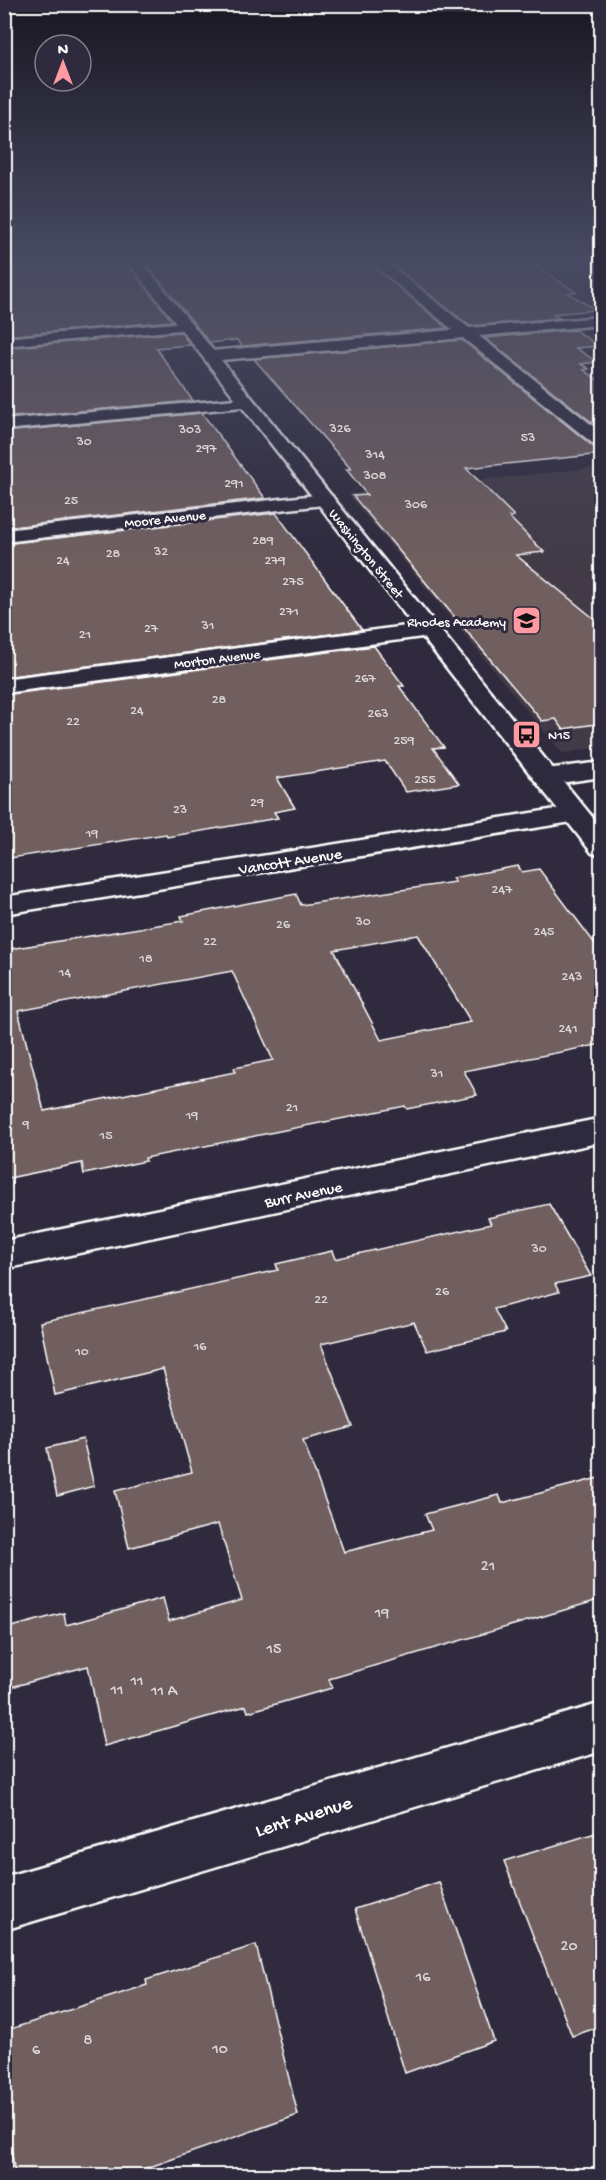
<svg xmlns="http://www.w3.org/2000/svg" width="606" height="2180" viewBox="0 0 606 2180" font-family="'Gochi Hand',sans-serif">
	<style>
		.built { fill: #433a47 }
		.building { fill: #715e5e; stroke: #fff; stroke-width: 1.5; fill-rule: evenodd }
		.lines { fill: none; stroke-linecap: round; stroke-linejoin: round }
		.minor-casing { stroke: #fff; stroke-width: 5 }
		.secondary-casing { stroke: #fff; stroke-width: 5 }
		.minor { fill: #2f2a3d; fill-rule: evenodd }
		.secondary { fill: #2f2a3d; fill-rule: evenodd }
		.labels { text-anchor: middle; stroke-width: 6; stroke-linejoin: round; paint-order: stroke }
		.number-label { font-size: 14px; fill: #dcd7d7 }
		.far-street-label { font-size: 14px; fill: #fff; stroke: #2f2a3d }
		.far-poi-label { font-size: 14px; fill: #fff; stroke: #2f2a3d; text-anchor: end }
		.street-label { font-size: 16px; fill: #fff; stroke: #2f2a3d }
		.near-number-label { font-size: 16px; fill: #dcd7d7 }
		.near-street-label { font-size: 20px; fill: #fff; stroke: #2f2a3d }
	</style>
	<rect width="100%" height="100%" fill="#2f2a3d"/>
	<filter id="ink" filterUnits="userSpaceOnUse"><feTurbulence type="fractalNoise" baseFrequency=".0167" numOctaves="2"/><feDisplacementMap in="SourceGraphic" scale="12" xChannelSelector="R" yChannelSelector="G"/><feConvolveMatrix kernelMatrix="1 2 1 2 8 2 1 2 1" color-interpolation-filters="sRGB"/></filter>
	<g filter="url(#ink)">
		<path class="built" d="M601,467V747L562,753L348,494Z"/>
		<path class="building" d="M22,259H124L172,321L4,336V267L25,266Z
			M142,259H285L289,263L341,259L349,266L370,264L447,328L242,346L237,340L210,343Z
			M434,259H526L576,292L568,293L596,310L552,314L559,318L470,326L390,263Z
			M575,330L599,346L576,348L597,362L581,364L589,369L584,370L602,383V430L485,338Z
			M181,332L190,345L156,348L193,401L4,418V348Z
			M462,340L595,448L602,449V454L466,468L514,516L509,517L544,552L516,555L602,625V723L563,729L556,719L542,721L353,496L367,495L346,469H351L254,359Z
			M202,413L265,498L4,528V432Z
			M276,513L362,630L4,677V544Z
			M374,646L404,686H399L444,747L433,748L459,784L406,792L385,761L277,778L295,808L274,812L278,818L167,837L166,834L4,859V695Z
			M518,866L522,872L539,869L602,953V1044L464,1071L477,1095L407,1109L405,1106L145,1158L146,1161L84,1174L82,1163L4,1179V950L183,921L181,916L296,894L301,905L455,882L452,878ZM418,935L471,1022L381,1040L334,950ZM232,971L273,1060L234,1068L235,1072L44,1111L18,1011Z
			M549,1204L591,1276L555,1284L559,1292L494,1309L506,1332L427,1351L414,1322L321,1344L353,1427L303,1440L344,1552L432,1530L425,1514L499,1495L502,1503L602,1477V1599L329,1679L332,1688L248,1712L246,1706L104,1746L88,1666L8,1688L4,1663V1629L64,1613L66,1625L163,1598L169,1621L242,1600L218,1524L129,1548L115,1491L192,1472L163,1369L55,1395L40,1322L278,1270L276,1264L332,1251L335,1259L491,1224L488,1218Z
			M83,1439L94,1486L57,1496L47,1448Z
			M602,1831V2026L572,2036L504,1861Z
			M439,1882L494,2041L405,2073L355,1909Z
			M256,1945L298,2115L144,2169L145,2175H15L4,2097V2031L147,1985L146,1980Z"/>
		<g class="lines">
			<defs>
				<path id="minor" d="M367,259H382L469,328L602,317V325L479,336L602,433V447L596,446L463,338L210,361L202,356L210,351L453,330Z
					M590,259H602V267Z
					M186,322L191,323L193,326L191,329L4,346V338Z
					M247,398L253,400L255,403L253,406L4,430V420Z
					M325,494L332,496L334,500L332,504L4,542V530Z
					M429,623L437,625L440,630L437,635L4,693V679Z
					M602,762V777L546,785L537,782L533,777L537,772L546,769Z
					M575,806L584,808L588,814L584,820L4,914V897Z
					M602,1118V1142L4,1269V1241Z
					M602,1703V1751L4,1930V1877Z"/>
				<path id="secondary" d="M126,259H139L602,829V855L592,853Z"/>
			</defs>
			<use href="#minor" class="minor-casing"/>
			<use href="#secondary" class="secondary-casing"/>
			<use href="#minor" class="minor"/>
			<use href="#secondary" class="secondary"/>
		</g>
	</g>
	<linearGradient id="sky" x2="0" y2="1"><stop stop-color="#1a1722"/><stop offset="0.46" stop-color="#474a62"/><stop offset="1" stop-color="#474a62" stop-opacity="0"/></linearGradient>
	<rect width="606" height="565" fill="url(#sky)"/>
	<defs>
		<symbol id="school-square" viewBox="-11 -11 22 22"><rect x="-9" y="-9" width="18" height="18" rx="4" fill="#ff9aa2" stroke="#2f2a3d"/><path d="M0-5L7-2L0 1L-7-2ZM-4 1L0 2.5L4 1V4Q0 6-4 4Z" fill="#111"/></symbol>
		<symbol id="bus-square" viewBox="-11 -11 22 22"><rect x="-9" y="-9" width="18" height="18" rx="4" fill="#ff9aa2" stroke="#2f2a3d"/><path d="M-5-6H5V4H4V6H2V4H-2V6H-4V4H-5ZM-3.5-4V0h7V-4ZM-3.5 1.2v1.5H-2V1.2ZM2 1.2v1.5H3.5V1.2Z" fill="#111"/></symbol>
	</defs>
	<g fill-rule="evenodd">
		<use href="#school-square" x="510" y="604" width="33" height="33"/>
		<use href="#bus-square" x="510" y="718" width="33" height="33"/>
	</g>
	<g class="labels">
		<g class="number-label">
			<text x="340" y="432">326</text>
			<text x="190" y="433">303</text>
			<text x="528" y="441">53</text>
			<text x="84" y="445">30</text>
			<text x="206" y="452">297</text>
			<text x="375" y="458">314</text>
			<text x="375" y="479">308</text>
			<text x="234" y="487">291</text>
			<text x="71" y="504">25</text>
			<text x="416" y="508">306</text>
			<text x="263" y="544">289</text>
			<text x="161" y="555">32</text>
			<text x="113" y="557">28</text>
			<text x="63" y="564">24</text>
			<text x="275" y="564">279</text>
			<text x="293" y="585">275</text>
			<text x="289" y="615">271</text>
			<text x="208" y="629">31</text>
			<text x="151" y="632">27</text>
			<text x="85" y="638">21</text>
			<text x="365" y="682">267</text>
			<text x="219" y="703">28</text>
			<text x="137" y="714">24</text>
			<text x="378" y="717">263</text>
			<text x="73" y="725">22</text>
			<text x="404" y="744">259</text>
			<text x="425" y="783">255</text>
			<text x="257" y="806">29</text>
			<text x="180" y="813">23</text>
			<text x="92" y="837">19</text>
			<text x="502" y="893">247</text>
			<text x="363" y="925">30</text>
			<text x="283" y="928">26</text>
			<text x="544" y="935">245</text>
			<text x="210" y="945">22</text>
			<text x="146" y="962">18</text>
			<text x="65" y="976">14</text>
			<text x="572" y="980">243</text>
			<text x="568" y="1032">241</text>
			<text x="437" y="1077">31</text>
			<text x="292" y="1111">21</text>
			<text x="192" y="1119">19</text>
			<text x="26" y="1128">9</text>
			<text x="106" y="1139">15</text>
			<text x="539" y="1252">30</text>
			<text x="442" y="1295">26</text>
			<text x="321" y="1303">22</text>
			<text x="200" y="1350">16</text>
			<text x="82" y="1355">10</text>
		</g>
		<g class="far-street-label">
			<text transform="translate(165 518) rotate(-6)" y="5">Moore Avenue</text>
			<text transform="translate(367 553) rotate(51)" y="5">Washington Street</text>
			<text transform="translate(217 658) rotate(-7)" y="5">Morton Avenue</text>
		</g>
		<g class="far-poi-label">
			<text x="506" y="626">Rhodes Academy</text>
			<text x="548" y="739" text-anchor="start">N15</text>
		</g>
		<g class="street-label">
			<text transform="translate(290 860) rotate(-9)" y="6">Vancott Avenue</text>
			<text transform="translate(303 1193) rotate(-12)" y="6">Burr Avenue</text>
		</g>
		<g class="near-number-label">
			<text x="488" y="1570">21</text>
			<text x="382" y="1617">19</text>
			<text x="274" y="1653">15</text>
			<text x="137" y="1685">11</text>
			<text x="117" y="1694">11</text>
			<text x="164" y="1695">11 A</text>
			<text x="569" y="1950">20</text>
			<text x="423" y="1981">16</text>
			<text x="88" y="2044">8</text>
			<text x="220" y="2053">10</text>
			<text x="36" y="2054">6</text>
		</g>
		<g class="near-street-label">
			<text transform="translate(303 1815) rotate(-17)" y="7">Lent Avenue</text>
		</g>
	</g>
	<rect width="606" height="2180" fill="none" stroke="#2f2a3d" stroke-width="24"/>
	<rect x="12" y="12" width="582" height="2156" fill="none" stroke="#fff" stroke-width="2" filter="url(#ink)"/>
	<g transform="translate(63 63)"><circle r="28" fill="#2f2a3d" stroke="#827f8b" stroke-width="1.5"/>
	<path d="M0-4.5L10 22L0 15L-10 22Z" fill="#ff9aa2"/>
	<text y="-9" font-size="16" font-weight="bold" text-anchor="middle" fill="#ffffff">N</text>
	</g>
</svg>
